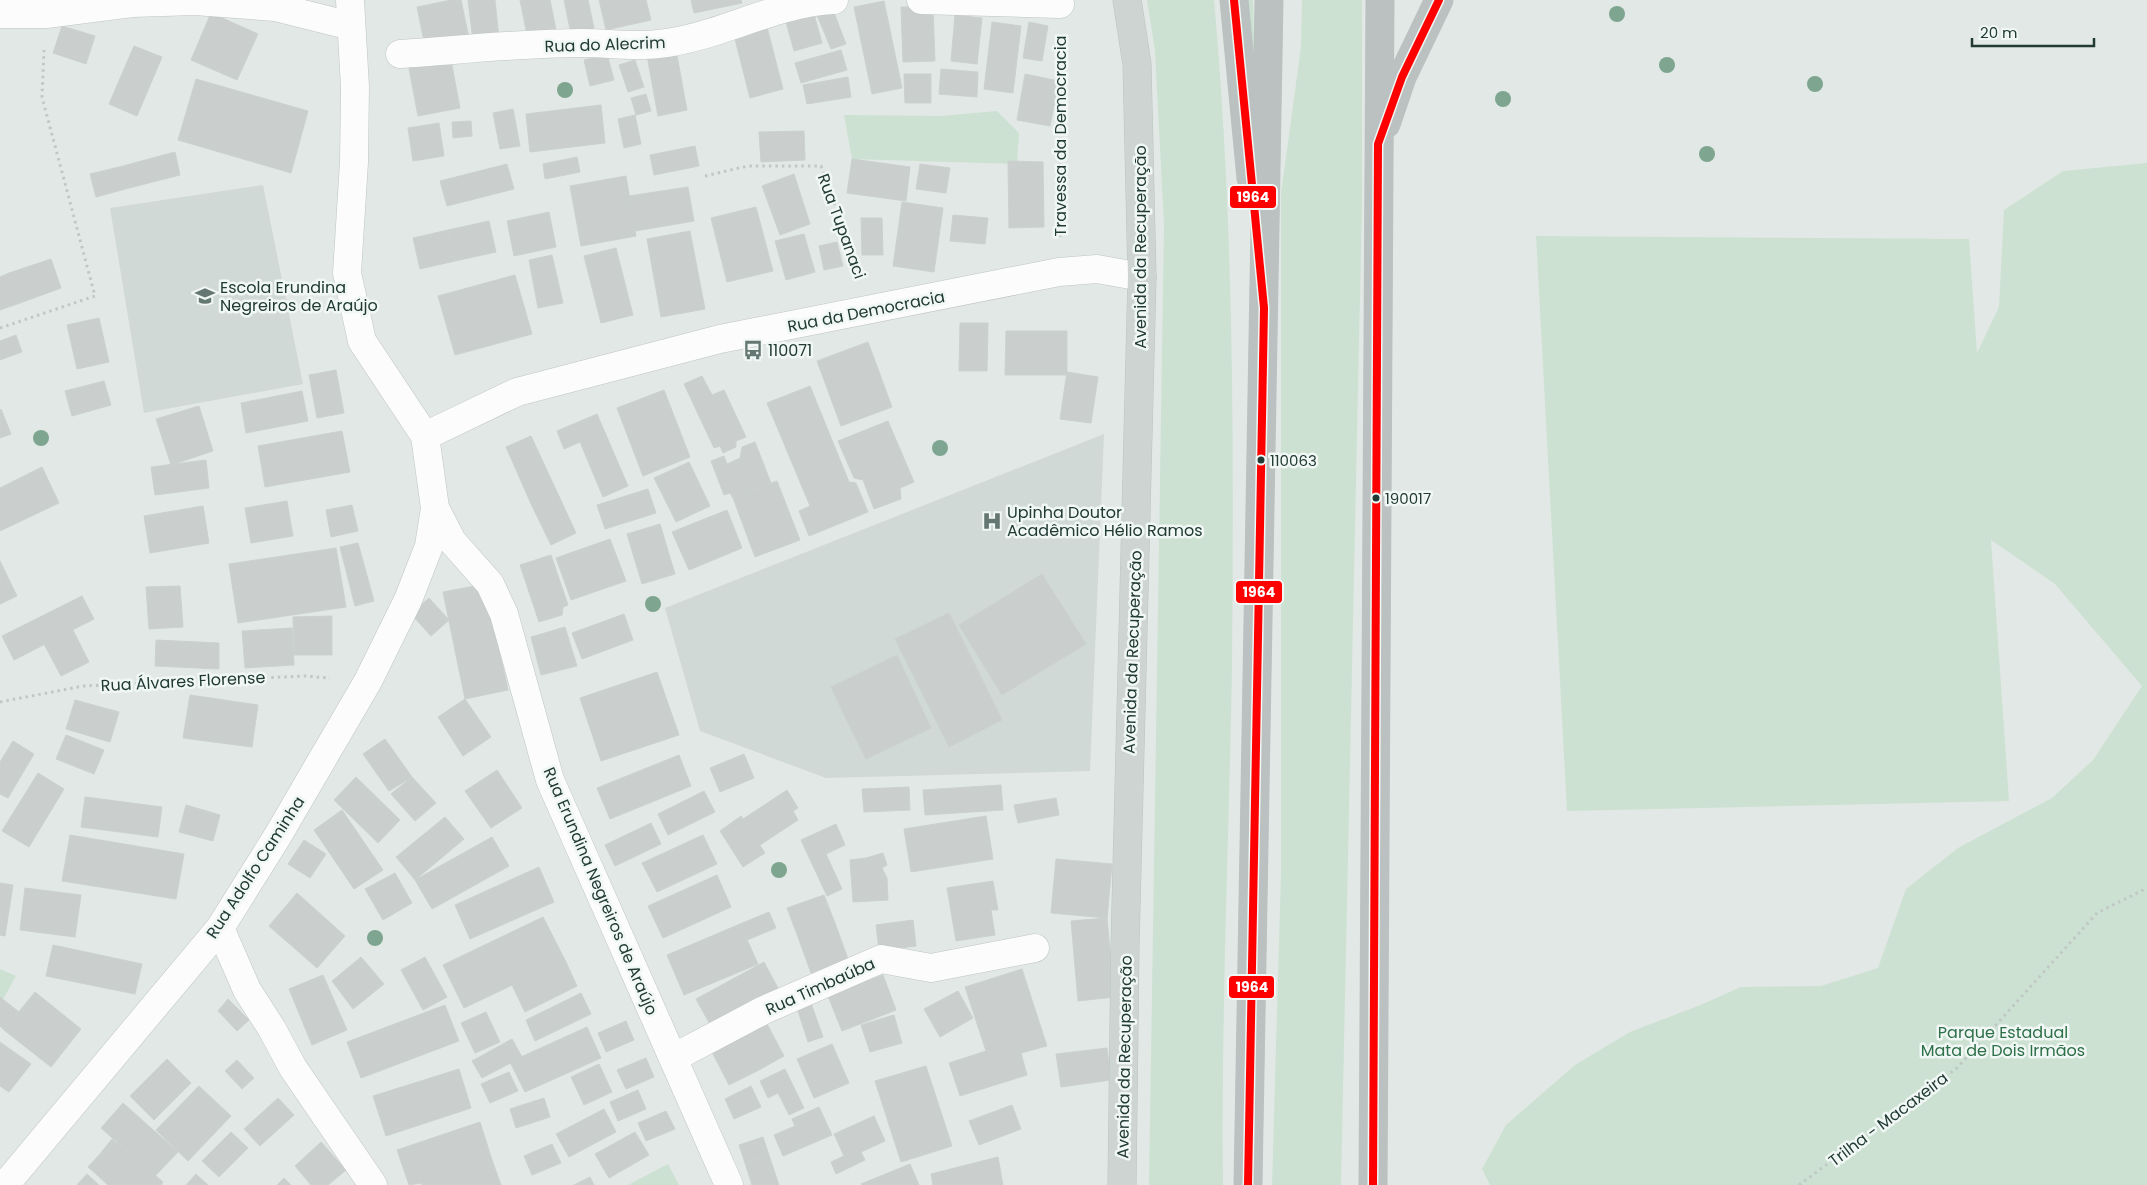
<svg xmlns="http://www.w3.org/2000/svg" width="2147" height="1185" viewBox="0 0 2147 1185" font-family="Poppins,sans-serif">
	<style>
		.built { fill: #d0d9d5 }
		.green { fill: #cce1d2 }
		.building { fill: #cacfcd; stroke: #cbd1ce }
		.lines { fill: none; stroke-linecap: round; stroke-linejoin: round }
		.minor-casing { stroke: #bfc5c2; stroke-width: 29 }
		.major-casing { stroke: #bcc4c1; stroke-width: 29 }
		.highway-casing { stroke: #bcc4c1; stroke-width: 29 }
		.path { stroke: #c0c8c5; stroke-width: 3; stroke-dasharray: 2.5 4; stroke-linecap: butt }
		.minor { stroke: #fbfcfb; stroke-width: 28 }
		.major { stroke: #cdd4d2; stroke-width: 28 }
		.highway { stroke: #bac1c0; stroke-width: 28 }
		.bus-1-casing { stroke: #f0f7f4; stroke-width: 11 }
		.bus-1 { stroke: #f00; stroke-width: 8 }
		.tree { fill: #7ea58f }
		.bus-dot { fill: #213a34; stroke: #f0f7f4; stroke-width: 2 }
		.labels { text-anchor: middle; stroke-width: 5; stroke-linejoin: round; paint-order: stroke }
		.bus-label { font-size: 15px; fill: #213a34; stroke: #f0f7f4; text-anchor: start }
		.street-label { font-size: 16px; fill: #213a34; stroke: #f0f7f4 }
		.poi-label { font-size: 16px; fill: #213a34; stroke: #f0f7f4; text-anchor: start }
		.park-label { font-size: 16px; fill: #2d6f48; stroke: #f0f7f4 }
		.line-badge { stroke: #f0f7f4; stroke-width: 2 }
		.badge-label { font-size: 14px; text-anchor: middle; font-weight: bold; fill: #fff }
	</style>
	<rect width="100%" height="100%" fill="#e2e8e5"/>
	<path class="built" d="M263,185L303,384L144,413L110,208Z
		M1104,434L1090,771L826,778L700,731L665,608Z"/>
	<path class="green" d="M1147,0H1214C1234,222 1234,444 1232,667C1229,840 1221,1012 1223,1185H1149L1164,225L1155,51Z
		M1241,0H1253L1257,174Z
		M1302,0H1362V201L1341,1185H1272L1281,873V194L1301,47Z
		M997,111L1019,133L1017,164L852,159L844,115L941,116Z
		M2147,163V1185H1490L1482,1169L1506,1125L1575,1065L1630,1032L1703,1004L1741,987L1821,986L1878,968L1906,889L1958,848L2052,798L2093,760L2142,686L2055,584L1991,540L2009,801L1567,811L1536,236L1969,239L1977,353L1999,307L2004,210L2063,171Z
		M0,969L16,976L1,1003H0Z
		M668,1164L679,1185H628Z"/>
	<path class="building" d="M451,0H461L469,38L425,46L417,7Z
		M468,0H495L499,38L473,41Z
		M520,0H550L557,34L528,40Z
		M564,0H588L594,28L571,34Z
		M599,0H646L651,20L606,30Z
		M691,0H741L742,3L694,13Z
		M884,1L902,88L872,94L854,7Z
		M901,7H933L935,61L903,62Z
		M833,10L846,44L831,49L817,15Z
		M211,13L258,34L237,80L191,60Z
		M814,14L822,43L794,51L786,22Z
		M955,15L982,18L977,64L951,61Z
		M992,22L1021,26L1013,93L984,89Z
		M1029,22L1048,26L1042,61L1023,58Z
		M62,26L95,36L86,64L53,53Z
		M767,27L783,89L750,98L734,35Z
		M134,46L162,57L137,116L109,104Z
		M676,50L687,110L658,116L647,55Z
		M841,50L847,70L801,83L795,63Z
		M607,54L614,80L590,86L584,60Z
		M450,55L460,108L418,116L408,63Z
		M635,60L644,87L628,92L619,65Z
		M941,69L978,72L977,97L939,94Z
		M904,74H931V103H905Z
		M1025,74L1059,81L1050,126L1017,120Z
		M848,77L851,97L807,104L803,85Z
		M196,79L308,111L291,173L178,140Z
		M646,94L651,111L636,115L631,98Z
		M601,105L605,143L530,152L526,114Z
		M513,109L520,146L500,149L493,113Z
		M635,115L641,144L624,148L618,119Z
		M471,121L472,136L453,138L452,122Z
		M439,123L444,156L413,161L408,128Z
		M804,131L805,160L761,162L759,132Z
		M695,146L699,166L654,175L650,155Z
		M175,152L180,175L129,188L123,166Z
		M577,157L580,172L545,179L543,164Z
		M852,159L910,167L906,201L847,193Z
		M1008,161L1043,162L1044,227L1009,228Z
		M507,164L514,189L447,206L440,181Z
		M920,164L950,168L946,193L916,189Z
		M123,166L129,188L96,197L90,174Z
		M794,174L810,224L780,235L762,186Z
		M626,176L636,236L581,246L570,186Z
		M688,187L694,221L635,231L629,196Z
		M902,202L943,208L934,272L893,266Z
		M756,207L773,271L727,282L711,218Z
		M549,212L556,247L514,256L507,221Z
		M953,215L988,218L985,244L950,241Z
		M861,218H882L883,255H862Z
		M489,221L496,252L455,261L448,230Z
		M448,230L455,261L420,269L413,238Z
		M690,231L705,309L661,317L647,239Z
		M804,234L815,272L786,280L775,241Z
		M837,242L843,266L824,270L819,246Z
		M616,248L633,315L601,323L584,256Z
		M552,255L563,303L538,308L529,260Z
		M51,259L61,288L20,303L9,273Z
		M9,273L20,303L0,310V277Z
		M515,275L532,334L455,355L438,296Z
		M99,318L109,362L77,369L67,325Z
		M960,323H988L987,371H959Z
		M1006,331H1067V375H1005Z
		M16,335L22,352L0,360V341Z
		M868,342L892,407L841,426L817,361Z
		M336,370L344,413L317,418L309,375Z
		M1067,372L1098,377L1091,423L1060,419Z
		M702,376L712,395L724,390L746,437L736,441V447L723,453L720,446L714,448L684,384Z
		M104,381L111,405L72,416L65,391Z
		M810,386L849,482L856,483L868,512L809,536L799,511L810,506L767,403Z
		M664,390L690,457L643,476L617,408Z
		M302,391L308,421L246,433L241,403Z
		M199,406L213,451L171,465L156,419Z
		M1,409L11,434L0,438V410Z
		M597,414L628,486L603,497L580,442L564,449L557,431Z
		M888,421L914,482L900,488L901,499L874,509L863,480L854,478L838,441Z
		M342,431L350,472L316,478L308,437Z
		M531,436L558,494L532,506L506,447Z
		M308,437L316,478L265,487L258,446Z
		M755,442L771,483L733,498L730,493L724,495L711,461L724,456L727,464L740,458L742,447Z
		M206,460L209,488L155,495L151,467Z
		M689,462L710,506L676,522L654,478Z
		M42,467L59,503L0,531V488Z
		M777,481L800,540L755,557L733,498Z
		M648,489L656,513L605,529L597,505Z
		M558,494L576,533L551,545L532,506Z
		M287,501L293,536L251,543L245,508Z
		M352,505L358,531L331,537L326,510Z
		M203,506L209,543L150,553L144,516Z
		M727,510L742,548L689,570L672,532Z
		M660,524L675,574L642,584L627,534Z
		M610,539L626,581L571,600L556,558Z
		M358,543L374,601L355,606L340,547Z
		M336,548L346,607L238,623L229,564Z
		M551,555L568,605L563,607L562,615L539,622L520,565Z
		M0,561L17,596L0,604Z
		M1042,574L1086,644L1002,695L959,625Z
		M485,584L508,690L465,699L443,592Z
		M180,586L183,627L149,629L146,587Z
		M82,596L94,619L14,660L2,636Z
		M429,598L449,620L431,636L411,614Z
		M949,613L974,663L920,689L895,639Z
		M624,614L633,640L582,659L572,633Z
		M332,616V655H294L293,617Z
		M565,627L577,666L541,675L531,637Z
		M292,628L294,665L245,668L242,631Z
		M73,630L89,662L61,676L44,644Z
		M156,640L219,643V669L155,666Z
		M897,655L915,694L849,725L831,687Z
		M974,663L1002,720L949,747L920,689Z
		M657,672L679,735L601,761L580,698Z
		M915,694L931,728L866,759L849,725Z
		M190,695L258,705L252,747L183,738Z
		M465,699L491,737L463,756L438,717Z
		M75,700L119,712L110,742L66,729Z
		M66,735L104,750L94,774L56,759Z
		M385,739L412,777L389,791L363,754Z
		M13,741L34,754L8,798L0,794V762Z
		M744,754L754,778L720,792L710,768Z
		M679,755L691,786L610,819L597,788Z
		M497,770L522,808L491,828L465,791Z
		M38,773L64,789L29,847L2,831Z
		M356,777L400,820L378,843L334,800Z
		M412,777L436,803L415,821L391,794Z
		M1001,785L1003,810L925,815L923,790Z
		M909,787L910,810L864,812L862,789Z
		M787,790L798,808L793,811L798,820L760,845L743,819Z
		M704,791L715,812L668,835L658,814Z
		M85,797L162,807L158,837L81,827Z
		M1056,798L1059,815L1018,823L1014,805Z
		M186,805L220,815L213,841L179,832Z
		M342,810L383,870L354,889L314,830Z
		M741,816L765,853L743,867L720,831Z
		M986,816L993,859L911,872L904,829Z
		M445,817L464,839L415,880L396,857Z
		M651,823L661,844L615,866L605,845Z
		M836,824L845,845L826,854L842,889L827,896L801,840Z
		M70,835L184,854L176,899L62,881Z
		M703,835L717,864L657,892L642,863Z
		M492,837L509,866L432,909L415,880Z
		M304,840L326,854L310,878L288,864Z
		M883,853L887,865L882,868L887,878L888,900L853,902L850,860L866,858Z
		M1056,859L1112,864L1107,918L1051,913Z
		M539,867L554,902L470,939L455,905Z
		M395,873L412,903L383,920L365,889Z
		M717,875L731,907L663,938L648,906Z
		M993,881L998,910H991L995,935L956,941L947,888Z
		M0,883L13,885L5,936L0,935Z
		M25,888L81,895L75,937L20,930Z
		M297,893L345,936L317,968L269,926Z
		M824,895L835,923L798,937L787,908Z
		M769,912L776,928L747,940L740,924Z
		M543,917L565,960L464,1008L443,965Z
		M1107,918L1114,997L1078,1001L1071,921Z
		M913,920L916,946L879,951L876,925Z
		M835,923L848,959L811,973L798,937Z
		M740,924L758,964L684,995L667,955Z
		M53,945L142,964L135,994L46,976Z
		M361,957L384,984L353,1009L332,981Z
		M425,957L447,997L423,1010L401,970Z
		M565,960L577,986L525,1012L512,985Z
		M764,962L779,990L712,1028L696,999Z
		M1022,969L1047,1046L1021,1053L1027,1075L960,1096L949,1063L986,1051L965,987Z
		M323,975L347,1030L312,1045L289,989Z
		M883,975L896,1010L842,1031L828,996Z
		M958,991L973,1018L940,1037L924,1009Z
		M35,992L81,1029L51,1067L4,1030Z
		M581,993L591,1014L535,1041L526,1020Z
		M0,997L19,1012L4,1030L0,1026Z
		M228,999L249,1020L237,1031L218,1011Z
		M811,1003L823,1037L808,1042L797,1008Z
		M445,1005L459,1041L361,1078L347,1042Z
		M486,1012L500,1042L475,1053L461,1023Z
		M894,1015L902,1043L870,1052L861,1025Z
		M626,1021L634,1040L606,1052L598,1033Z
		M767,1024L784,1056L759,1070L742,1037Z
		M587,1027L601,1058L525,1092L510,1062Z
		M742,1037L759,1070L729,1085L712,1052Z
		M512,1039L522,1057L482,1078L472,1061Z
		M0,1042L31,1064L9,1092L0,1086Z
		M832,1044L849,1083L814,1098L797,1059Z
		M1107,1048L1111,1080L1061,1087L1056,1054Z
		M646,1058L654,1077L626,1089L617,1070Z
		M167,1059L191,1083L154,1120L130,1096Z
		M237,1060L254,1078L242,1089L225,1071Z
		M599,1064L612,1092L584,1105L571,1077Z
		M926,1066L952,1146L901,1162L875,1081Z
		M459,1069L471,1108L386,1136L373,1096Z
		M785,1069L804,1108L789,1115L778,1093L768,1098L760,1081Z
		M509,1072L518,1091L490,1103L481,1084Z
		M199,1086L231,1116L188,1161L156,1130Z
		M751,1086L761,1107L734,1119L725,1099Z
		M638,1090L646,1109L618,1121L610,1102Z
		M278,1098L294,1115L260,1146L244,1129Z
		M544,1098L550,1117L516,1128L510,1109Z
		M123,1103L178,1152L155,1176L101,1128Z
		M1012,1105L1021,1129L979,1145L969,1121Z
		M819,1107L832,1135L783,1156L774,1135L795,1126L792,1119Z
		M604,1109L616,1132L569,1157L556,1134Z
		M666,1111L675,1129L646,1141L638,1123Z
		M874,1116L885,1141L861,1152L865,1160L836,1174L831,1162L844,1156L834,1134Z
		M480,1122L492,1160L421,1183L409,1185L397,1150Z
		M231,1132L248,1148L219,1177L202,1161Z
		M635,1132L649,1155L609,1178L595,1154Z
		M763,1137L769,1155L745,1163L739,1145Z
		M112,1139L163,1182L161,1185H136L100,1154Z
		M321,1142L346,1170L328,1185H311L295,1166Z
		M552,1144L561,1163L532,1175L524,1156Z
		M100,1154L136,1185H108L88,1167Z
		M769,1155L779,1185H752L745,1163Z
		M998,1157L1003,1185H933L931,1174Z
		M492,1160L501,1185H422L421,1183Z
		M910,1164L919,1185H862L861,1184Z
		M87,1174L99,1185H77Z
		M196,1174L208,1185H186Z
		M590,1177L594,1185H574Z
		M284,1178L291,1185H277Z"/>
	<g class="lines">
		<defs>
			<path id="minor" d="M350,0L355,87L354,162L347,273L362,341L425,436L435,508L452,541L490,584L504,614L550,780L729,1185
				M921,0L1060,4
				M0,14H46L132,3L195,1L275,7L351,26
				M400,54C460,50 522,43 582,43C607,43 633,47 658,44C718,38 773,3 834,0
				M425,436L517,392L720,339L1059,272L1097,269L1142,277
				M220,928L247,990L272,1029L293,1068L373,1185
				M673,1058L764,1010L881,959L931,968L1035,948
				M5,1185L220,928L277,837L368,681L408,600L429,546L435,508"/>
			<path id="major" d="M1122,1185L1125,946L1142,277L1137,64L1127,0"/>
			<path id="highway" d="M1234,0L1251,178
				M1386,124L1402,77L1439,0
				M1248,1185L1269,0
				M1373,1185L1380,0"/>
		</defs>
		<use href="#minor" class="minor-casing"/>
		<use href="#major" class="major-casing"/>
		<use href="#highway" class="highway-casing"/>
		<path class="path" d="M705,176L748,166H821L859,275
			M1060,237V38
			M0,328L95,296L42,97L44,50
			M0,702L83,686L305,676L330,678
			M1799,1185L1957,1068L2097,913L2147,888"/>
		<use href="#minor" class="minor"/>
		<use href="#major" class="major"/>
		<use href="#highway" class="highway"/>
		<defs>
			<path id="bus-1" d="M1234,0L1264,308L1248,1185
				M1373,1185L1378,144L1402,77L1439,0"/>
		</defs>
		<use href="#bus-1" class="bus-1-casing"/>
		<use href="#bus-1" class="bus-1"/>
	</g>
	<g class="tree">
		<circle cx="1617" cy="14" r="8"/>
		<circle cx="1667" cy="65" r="8"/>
		<circle cx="1815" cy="84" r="8"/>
		<circle cx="565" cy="90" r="8"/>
		<circle cx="1503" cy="99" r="8"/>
		<circle cx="1707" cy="154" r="8"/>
		<circle cx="41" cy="438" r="8"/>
		<circle cx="940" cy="448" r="8"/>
		<circle cx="653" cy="604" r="8"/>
		<circle cx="779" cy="870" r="8"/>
		<circle cx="375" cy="938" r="8"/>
	</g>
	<defs>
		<symbol id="school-bare" viewBox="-9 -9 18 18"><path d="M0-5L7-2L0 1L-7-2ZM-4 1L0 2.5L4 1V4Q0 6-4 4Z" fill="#657772" stroke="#f0f7f4" stroke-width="2.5" paint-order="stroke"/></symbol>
		<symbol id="bus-bare" viewBox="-9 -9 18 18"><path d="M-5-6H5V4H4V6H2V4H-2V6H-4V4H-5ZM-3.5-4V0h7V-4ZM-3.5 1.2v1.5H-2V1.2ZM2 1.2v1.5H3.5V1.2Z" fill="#657772" stroke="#f0f7f4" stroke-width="2.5" paint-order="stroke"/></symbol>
		<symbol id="hospital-bare" viewBox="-9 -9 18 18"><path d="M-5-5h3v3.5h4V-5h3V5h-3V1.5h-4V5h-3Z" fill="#657772" stroke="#f0f7f4" stroke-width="2.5" paint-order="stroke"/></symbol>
	</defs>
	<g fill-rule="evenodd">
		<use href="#school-bare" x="191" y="282" width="28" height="28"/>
		<use href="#bus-bare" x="739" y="336" width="28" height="28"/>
		<use href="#hospital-bare" x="978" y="507" width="28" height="28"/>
	</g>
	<g class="bus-dot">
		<circle cx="1261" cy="460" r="4.5"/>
		<circle cx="1376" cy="498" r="4.5"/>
	</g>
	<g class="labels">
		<g class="bus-label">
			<text x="1270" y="466">110063</text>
			<text x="1385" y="504">190017</text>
		</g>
		<g class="street-label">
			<text transform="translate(605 44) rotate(-2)" y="6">Rua do Alecrim</text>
			<text transform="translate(1060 136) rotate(-90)" y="6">Travessa da Democracia</text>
			<text transform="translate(842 226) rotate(70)" y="6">Rua Tupanaci</text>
			<text transform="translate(1140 247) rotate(-90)" y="6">Avenida da Recuperação</text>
			<text transform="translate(866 311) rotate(-11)" y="6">Rua da Democracia</text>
			<text transform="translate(1132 652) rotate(-88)" y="6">Avenida da Recuperação</text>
			<text transform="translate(183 681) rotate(-3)" y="6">Rua Álvares Florense</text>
			<text transform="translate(255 867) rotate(-57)" y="6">Rua Adolfo Caminha</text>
			<text transform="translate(601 891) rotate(67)" y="6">Rua Erundina Negreiros de Araújo</text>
			<text transform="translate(820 986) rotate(-24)" y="6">Rua Timbaúba</text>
			<text transform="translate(1124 1057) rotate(-89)" y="6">Avenida da Recuperação</text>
			<text transform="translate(1888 1119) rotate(-37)" y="6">Trilha - Macaxeira</text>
		</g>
		<g class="poi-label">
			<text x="220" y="293">Escola Erundina<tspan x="220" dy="18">Negreiros de Araújo</tspan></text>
			<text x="768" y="356">110071</text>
			<text x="1007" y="518">Upinha Doutor<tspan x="1007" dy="18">Acadêmico Hélio Ramos</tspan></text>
		</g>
		<g class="park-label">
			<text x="2003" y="1038">Parque Estadual<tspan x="2003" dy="18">Mata de Dois Irmãos</tspan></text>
		</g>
	</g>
	<g class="line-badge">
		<rect x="1229" y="185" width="48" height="24" rx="5" fill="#f00"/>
		<rect x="1235" y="580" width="48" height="24" rx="5" fill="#f00"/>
		<rect x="1228" y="975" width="47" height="24" rx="5" fill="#f00"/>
	</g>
	<g class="badge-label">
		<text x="1253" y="202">1964</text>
		<text x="1259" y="597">1964</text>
		<text x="1252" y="992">1964</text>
	</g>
	<path d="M1972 38v8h122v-8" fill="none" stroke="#213a34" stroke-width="2.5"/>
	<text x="1980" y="38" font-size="15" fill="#213a34" stroke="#f0f7f4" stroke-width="4" paint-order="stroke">20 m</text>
</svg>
